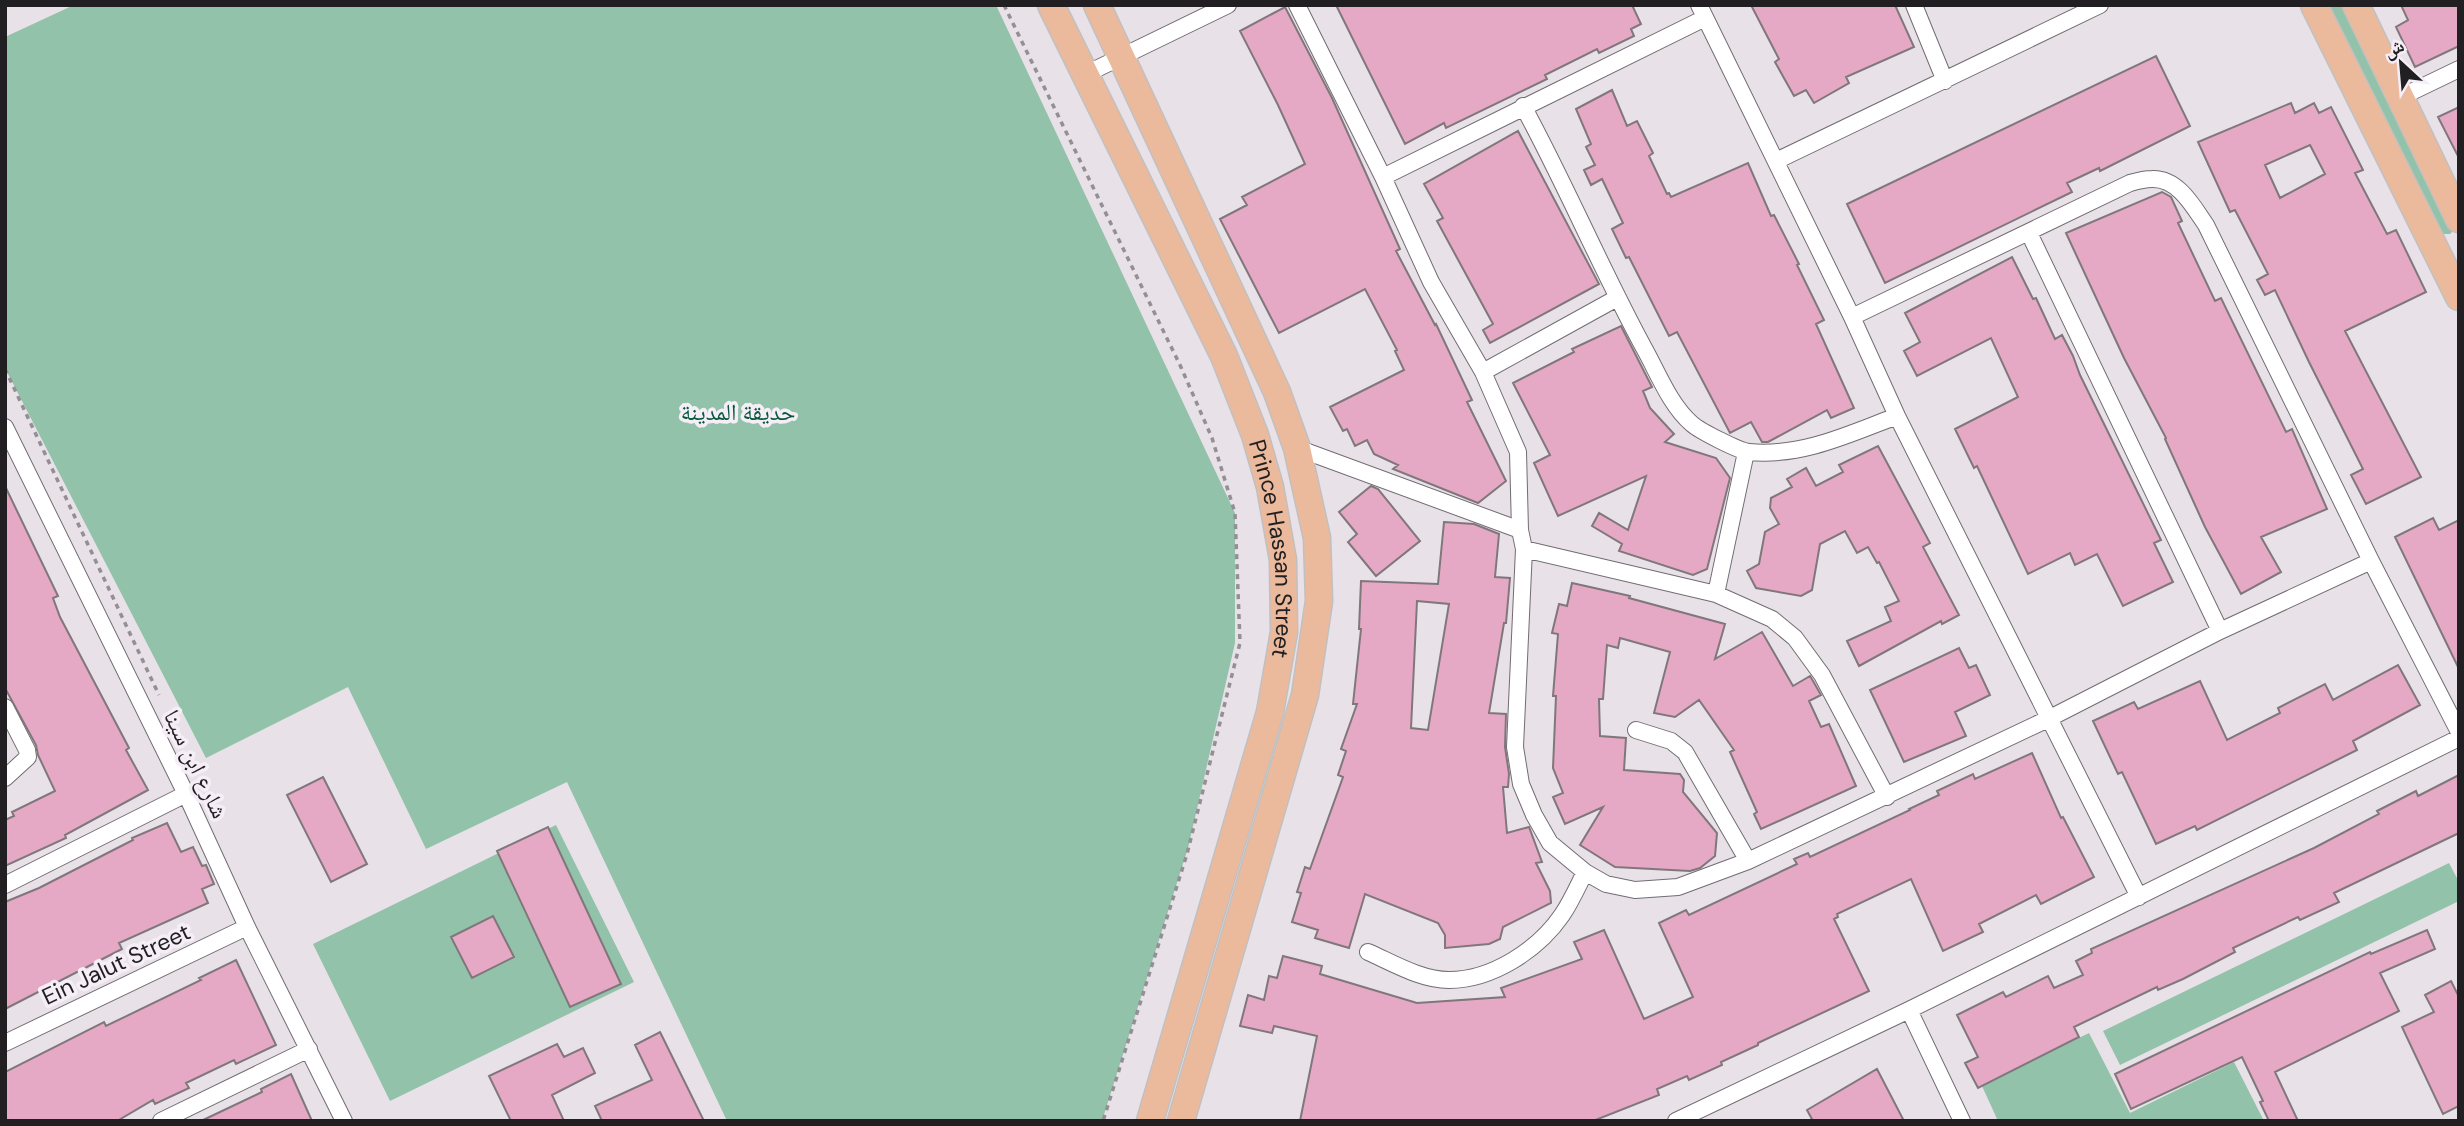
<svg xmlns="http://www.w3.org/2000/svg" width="2464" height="1126" viewBox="0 0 2464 1126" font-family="'DM Sans','Noto Naskh Arabic',sans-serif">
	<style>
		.green { fill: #92c2a9 }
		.building { fill: #e6a9c5; stroke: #80777b; stroke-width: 2; fill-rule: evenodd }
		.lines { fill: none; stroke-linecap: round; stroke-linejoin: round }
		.minor-casing { stroke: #726c73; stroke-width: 18 }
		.primary-casing { stroke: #c1c0c1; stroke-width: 29 }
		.path { stroke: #948f94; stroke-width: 3.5; stroke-dasharray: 5 5; stroke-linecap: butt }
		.minor { stroke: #fff; stroke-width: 16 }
		.primary { stroke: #ebba9d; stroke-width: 26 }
		.labels { text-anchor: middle; stroke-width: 7; stroke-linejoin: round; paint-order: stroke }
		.park-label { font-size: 23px; fill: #07583a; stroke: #f5eef6 }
		.street-label { font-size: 23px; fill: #211f21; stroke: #f5eef6 }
	</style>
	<rect width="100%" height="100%" fill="#e8e1e8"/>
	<path class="green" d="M74,5H996L1235,513V643L1188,848L1102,1121H727L567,782L426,849L348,687L206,758L5,368V37Z
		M2327,5H2346L2455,229L2450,234H2442Z
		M556,825L634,982L390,1101L313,944Z
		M2449,863L2459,882V901L2120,1065L2103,1031Z
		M2089,1033L2130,1113L2234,1062L2264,1121H1998L1982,1086Z"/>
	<path class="building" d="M1336,5H1632L1641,24L1631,29L1634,36L1599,53L1597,49L1545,75L1547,79L1446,128L1444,123L1405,144Z
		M1751,5H1895L1914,47L1846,77L1849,83L1814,103L1806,90L1794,96L1775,62L1779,59Z
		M2401,5H2459V46L2415,67L2396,27L2408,20Z
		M1285,7L1332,98L1400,249L1396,251L1435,325L1436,324L1472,400L1467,402L1506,481L1478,503L1393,469L1398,465L1374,454L1367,440L1355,446L1347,429L1343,431L1330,407L1404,370L1395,351L1397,350L1365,289L1279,333L1220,219L1247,205L1242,197L1305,164L1278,105L1240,31Z
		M2156,56L2190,126L2100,171L2099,168L2067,183L2072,192L1885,283L1847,204Z
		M1612,90L1627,126L1637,121L1653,153L1649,156L1667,194L1669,193L1671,197L1748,163L1771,216L1774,215L1799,264L1797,265L1824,320L1816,324L1854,408L1831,418L1827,410L1768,442H1762L1751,422L1730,433L1677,332L1669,336L1629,257L1626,258L1612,229L1623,223L1602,179L1591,185L1584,170L1595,165L1586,147L1591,144L1576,109Z
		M2291,103L2295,113L2314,103L2319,113L2331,107L2363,170L2355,173L2387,234L2396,230L2426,292L2345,331L2421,477L2366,504L2351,475L2363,469L2309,362L2275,290L2265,295L2257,280L2268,274L2235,210L2230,212L2198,142ZM2310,145L2325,174L2280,198L2265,165Z
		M2459,107V158L2438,117Z
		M1518,131L1599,284L1490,343L1483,330L1493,324L1437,221L1443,218L1424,184Z
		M2162,192L2171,197L2182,221L2178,223L2215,301L2221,298L2286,432L2292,429L2327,509L2261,537L2281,572L2241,594L2205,527L2165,439L2166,438L2124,358L2066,233Z
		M2012,257L2033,299L2036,298L2055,339L2062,335L2073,356L2080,375L2161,540L2154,543L2173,582L2123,606L2097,554L2075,565L2070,553L2028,574L1977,466L1974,468L1955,429L2018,397L1991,338L1917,376L1904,351L1920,342L1905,313Z
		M1621,326L1652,387L1643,391L1650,408L1674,434L1665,442L1716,458L1730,478L1707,569L1693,575L1619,551L1622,544L1592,526L1599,513L1628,530L1646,476L1558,516L1534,463L1550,455L1513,383L1574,352L1572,349Z
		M1878,446L1930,543L1923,547L1959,615L1942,624L1941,621L1859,666L1847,641L1891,621L1885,607L1899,601L1879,562L1877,563L1868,547L1857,553L1845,531L1820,544L1812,590L1801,596L1756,588L1747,571L1759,564L1765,532L1779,524L1770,508L1771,498L1792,487L1787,479L1806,468L1816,486L1843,472L1839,465Z
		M5,486L58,596L53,598L60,617L129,748L126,750L148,790L65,835L66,838L5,866V820L14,816L12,812L55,791L38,755L36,745L5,688Z
		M1371,486L1378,489L1420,541L1376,576L1348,542L1357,534L1339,512Z
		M2433,518L2439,530L2459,520V669L2395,537Z
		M1444,522L1474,524L1499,534L1495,577L1510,578L1506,623H1504L1489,713L1506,714L1505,747L1509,774L1508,787H1503L1507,833L1529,827L1542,862L1536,863L1550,891L1551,903L1503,927L1500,939L1489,944L1445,948V935L1438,923L1365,894L1349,948L1315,938L1318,930L1292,922L1301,893L1297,892L1305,867L1310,869L1343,777L1338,775L1346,751L1341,749L1357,704H1353L1361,629H1359L1361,581L1438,584ZM1417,601L1449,604L1428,730L1411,728Z
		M1572,583L1630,596L1629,598L1725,624L1715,659L1762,632L1793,686L1810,676L1813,681L1821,695L1809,701L1821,727L1829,724L1856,786L1761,829L1754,814L1757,812L1730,752L1734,750L1699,700L1675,717L1654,713L1670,652L1620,638L1618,648L1607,645L1603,699H1599L1600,736L1626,738L1624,770L1680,774L1684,780L1683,792L1717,833L1715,856L1700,868L1690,871L1615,867L1580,845L1603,807L1565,824L1553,797L1563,793L1553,768L1556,696H1553L1558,634L1552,633L1559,604L1567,606Z
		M1959,648L1969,668L1976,665L1990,695L1955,712L1966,736L1904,762L1870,690Z
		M2398,665L2420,705L2353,741L2357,750L2197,830L2195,826L2156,844L2122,772L2118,774L2093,721L2134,702L2138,709L2200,681L2227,740L2280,713L2278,708L2325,684L2333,700Z
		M2032,753L2061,818L2063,817L2094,877L2041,904L2036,895L1979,924L1983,932L1943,951L1911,879L1837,914L1838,917L1834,919L1869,991L1758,1043V1045L1721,1062L1722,1065L1689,1080L1687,1076L1657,1089L1659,1095L1593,1121H1300L1317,1036L1274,1026L1272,1033L1240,1026L1248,995L1264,1000L1269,976L1277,978L1283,956L1322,966L1320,974L1417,1003L1505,997L1501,988L1582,959L1574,942L1604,930L1644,1019L1693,997L1659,923L1686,910L1689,915L1797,864L1794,859L1808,853L1810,857L1910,810L1909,809L1939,795L1937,791L1973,774L1975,779Z
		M2459,775V833L2334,893L2339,902L2300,920L2298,917L2233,948L2235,952L2183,979L2158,990L2157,987L2074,1027L2079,1037L1978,1088L1965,1063L1978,1057L1957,1015L2003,992L2006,997L2048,976L2054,988L2083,975L2076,961L2092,953L2091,949L2314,848L2379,814L2377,811L2416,791L2418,796Z
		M323,777L367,864L331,882L287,795Z
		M167,823L181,852L193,847L202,866L206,865L214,884L202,889L208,903L119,943L122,949L5,1009V902L39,888L133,840L132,838Z
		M548,827L621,984L570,1007L497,851Z
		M493,916L514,957L472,978L451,937Z
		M2427,930L2435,949L2380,973L2399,1011L2275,1072L2298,1121H2269L2260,1102L2263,1101L2242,1057L2131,1109L2115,1074L2370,952L2371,954Z
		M236,960L276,1045L236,1064L234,1060L186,1083L189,1088L155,1104L153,1100L117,1121H5V1072L104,1022L106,1026L201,980L199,978Z
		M2451,981L2459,997V1106L2443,1114L2402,1027L2434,1012L2425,995Z
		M660,1032L704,1121H602L595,1106L652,1080L635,1045Z
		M557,1044L564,1057L583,1048L595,1073L552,1095L564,1121H511L489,1076Z
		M1877,1069L1904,1121H1813L1807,1110Z
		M291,1074L312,1121H201L262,1092L261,1089Z"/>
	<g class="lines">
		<defs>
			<path id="minor" d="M1297,5L1383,177L1431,282L1483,372L1518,452L1520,530L1524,549L1515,747L1521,784L1534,815L1550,843L1585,872L1606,884L1635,890L1678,887L1748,861L2048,719L2220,631L2371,561
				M1699,5L1852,317L1897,416L2139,897
				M1914,5L1945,81
				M1084,75L1228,5
				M2401,97L2459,69
				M1523,106C1566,185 1601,269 1644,348C1658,373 1670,405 1692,424C1700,431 1739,451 1749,452C1802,457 1849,434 1897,416
				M1776,161L2100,5
				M1383,177L1705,18
				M2029,233L2220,631
				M1852,317L2130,183C2137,181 2145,179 2152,179C2178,178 2193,206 2206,225L2371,561L2459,732
				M1483,372L1617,298
				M5,427L186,794L247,927L344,1121
				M1297,448L1520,530
				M1524,549L1716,594L1772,619L1795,638L1822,675L1887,797
				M1716,594L1746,452
				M5,707L27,750L28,757L5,778
				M1636,730L1671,741L1685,752L1748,861
				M5,885L186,794
				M1368,952C1393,963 1421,980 1449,980C1492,980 1538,950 1562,915C1571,902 1578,886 1585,872
				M1909,1010L1962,1121
				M5,1043L247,927
				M161,1121L309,1049
				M1676,1121L1909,1010L2459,738"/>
			<g id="primary">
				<path id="s1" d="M1051,5L1224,356L1255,435L1270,487L1283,560L1284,632L1270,712L1150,1121"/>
				<path d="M1097,5L1277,392L1297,448L1317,538L1319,601L1305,695L1181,1121"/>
				<path d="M2314,5L2459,297"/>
				<path d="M2356,5L2459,219"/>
			</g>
		</defs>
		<use href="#minor" class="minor-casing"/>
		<use href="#primary" class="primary-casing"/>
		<path class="path" d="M1004,5L1180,365L1212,438L1235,513L1240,643L1187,854L1103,1121
			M5,369L159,695"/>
		<use href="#minor" class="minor"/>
		<use href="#primary" class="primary"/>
	</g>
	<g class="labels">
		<g class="park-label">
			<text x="738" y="420">حديقة المدينة</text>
		</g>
		<g class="street-label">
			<text dy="8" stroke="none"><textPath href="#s1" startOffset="592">Prince Hassan Street</textPath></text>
			<text transform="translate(196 764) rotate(64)" y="8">شارع ابن سينا</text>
			<text transform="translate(116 964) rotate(-25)" y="8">Ein Jalut Street</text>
		</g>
	</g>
	<rect width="2464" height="1126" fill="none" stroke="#211f21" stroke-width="14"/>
	<g transform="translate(2401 63) rotate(334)" stroke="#f5eef6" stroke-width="5" paint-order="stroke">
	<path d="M0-5L12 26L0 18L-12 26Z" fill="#211f21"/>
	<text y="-10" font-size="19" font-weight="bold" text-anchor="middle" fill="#211f21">ش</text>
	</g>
</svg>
